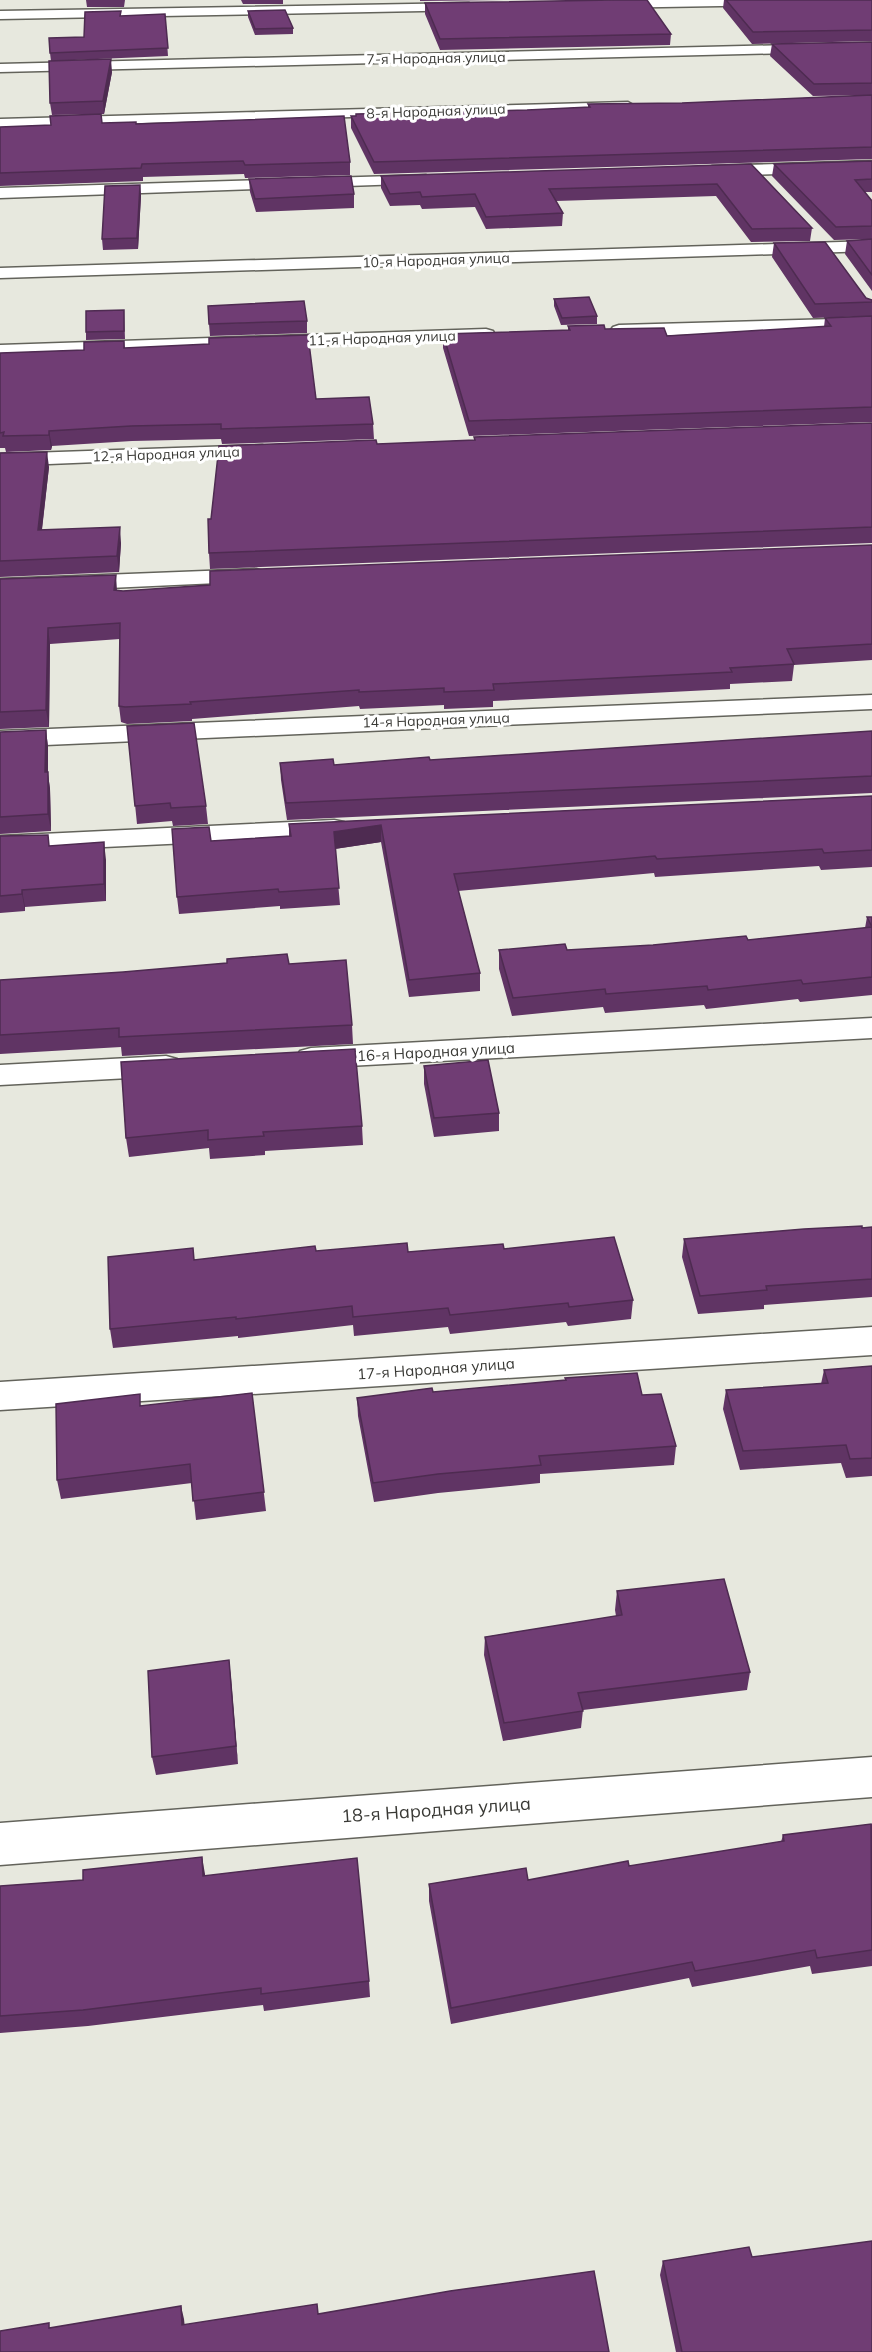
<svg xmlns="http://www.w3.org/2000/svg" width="872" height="2352" viewBox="0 0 872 2352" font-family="Mulish,sans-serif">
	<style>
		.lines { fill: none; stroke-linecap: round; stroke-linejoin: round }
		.minor-casing { stroke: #63635b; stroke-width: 3 }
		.minor { fill: #fff; fill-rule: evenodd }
		.wall { fill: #603464 }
		.shaded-wall { fill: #4e2b51 }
		.building { fill: #703d74; stroke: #4e2b51; stroke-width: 1.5 }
		.labels { text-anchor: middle; stroke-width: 6; stroke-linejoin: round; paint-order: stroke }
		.far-street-label { font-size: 14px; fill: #393935; stroke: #fff }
		.street-label { font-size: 15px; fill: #393935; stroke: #fff }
		.near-street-label { font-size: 18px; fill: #393935; stroke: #fff }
	</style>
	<rect width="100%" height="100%" fill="#e7e8de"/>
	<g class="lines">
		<defs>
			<path id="minor" d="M616,0H851L845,4L604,8L598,4L604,0Z
				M469,3L475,7L474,10L0,19V11Z
				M872,43V51L0,72V64Z
				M628,102L635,106L633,109L0,127V119Z
				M872,161V171L712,176L704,171L712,166Z
				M426,175L434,180L432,183L0,198V188Z
				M872,241V251L0,278V268Z
				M872,318V328L619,337L613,335L610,331L613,327L619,325Z
				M486,329L493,331L495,335L493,339L0,357V345Z
				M262,445L269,447L272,451L269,455L0,466V454Z
				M256,569L264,571L267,576L264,581L0,593V579Z
				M872,695V709L0,747V731Z
				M334,820L344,822L347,828L344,834L334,836L0,852V836Z
				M872,1018V1038L311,1068L300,1065L296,1058L300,1051L311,1048Z
				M166,1056L177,1059L182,1066L177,1073L166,1076L0,1085V1065Z
				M872,1327V1355L0,1410V1382Z
				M872,1757V1797L0,1865V1823Z"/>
		</defs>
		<use href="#minor" class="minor-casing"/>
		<use href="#minor" class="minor"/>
	</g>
	<path class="wall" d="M86,0H125L124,7H87Z
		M241,0H283V4H243Z
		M420,0H504L420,1Z
		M724,0H872V41L752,44L723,8Z
		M425,3L671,34L670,45L440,50L425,14Z
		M248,11L293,28V34L255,35L248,17Z
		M165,14L168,56L51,61L50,53L84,37L121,16Z
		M872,42V95L813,96L770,56L772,44Z
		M112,72L104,114L52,115L50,103Z
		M872,95V159L374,174L351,128V116L527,110L588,107V104L682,103Z
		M102,123L136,124L350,162V175L245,178L244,174L143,177V181L0,186V127Z
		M872,161V192H865L872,201V239L834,240L772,176L774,164Z
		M751,164L812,228L810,241L751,242L716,196L556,201L563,213L562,226L486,229L475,207L422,209L420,205L390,206L381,188V176Z
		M249,179L354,194V208L256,212L250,192Z
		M140,185L141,196L138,249L103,250L102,239Z
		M872,239V291L845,254L847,241Z
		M774,243L866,298L872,300V316L813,318L772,257Z
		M554,299L597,316V324L561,325L554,306Z
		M124,310L125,339L86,340V332Z
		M872,316V422L469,436L443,348V334L568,330V326L605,329L667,336L824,327L825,318Z
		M307,321V333L210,336L209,324Z
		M124,341L125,348L316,399L373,424L374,439L222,444L221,439L132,441L52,446L51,450L6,452L5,448H0V353L84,350Z
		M872,423V543L210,569L209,553L211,519L377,444L474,440V437Z
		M0,456L49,467L42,530L121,543L119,572L0,577Z
		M872,545V660L794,665L792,681L730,684V689L493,701V707L444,709V705L360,709L359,706L192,719V721L127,724L121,722L119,706L120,639L50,644L49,727L0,729V579L123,591Z
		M127,726L206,806L208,824L173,826L172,821L137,824Z
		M46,730L48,747V774L50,789L51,831L0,834V732Z
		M872,731V793L287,820L281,780L280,763L334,765L430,760Z
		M872,796V867L821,870L819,866L655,877L654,873L458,891L480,973V991L409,997L381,842L335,849L340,905L280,909V906L179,914L177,897L211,841L289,836V824Z
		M0,836L50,846L106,860V901L25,907V911L0,913Z
		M867,917H872V995L800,1002L798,999L706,1009L704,1005L605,1013L603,1007L512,1016L499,969V950H567L748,940L865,928Z
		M289,964L352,1025L353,1044L122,1056L121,1047L0,1054V980Z
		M121,1062L362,1126L363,1145L265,1151V1155L210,1159L209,1148L129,1157L126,1138Z
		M424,1066L499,1113V1131L434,1137L424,1084Z
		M872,1227V1297L764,1305V1309L698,1314L682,1257L684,1239Z
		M504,1249L633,1300L631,1319L568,1326L566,1322L450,1334L448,1327L354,1336L353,1325L238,1338V1336L113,1348L110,1329L195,1260L316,1251L408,1252Z
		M872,1366V1476L846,1478L841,1463L740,1470L723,1409L726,1390L821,1384L824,1370Z
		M433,1392L642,1395L676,1446L674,1465L540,1474V1483L438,1493L374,1502L358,1416L357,1398Z
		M252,1393L266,1511L196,1520L192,1483L61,1499L57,1480L142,1406Z
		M617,1591L750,1672L747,1690L583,1710L581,1728L503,1741L484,1655L485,1637L616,1616L615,1610Z
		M229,1660L238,1764L156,1775L152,1757Z
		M872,1824V1966L812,1974L810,1966L692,1987L689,1978L451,2024L429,1901V1884L528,1880L629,1866L781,1842L783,1835Z
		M205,1875L369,1981L370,1997L264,2011L263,2005L88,2026L0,2033V1886Z
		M752,2257L872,2352H676L660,2275L663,2261Z"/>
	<path class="shaded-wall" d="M111,59L112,72L104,114L103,101Z
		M140,185L141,196L138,249L137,238Z
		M49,431L52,446L51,450L49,435Z
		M47,452L49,467L40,545L38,530Z
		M120,527L121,543L119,572L117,556Z
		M116,575L117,591L114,590Z
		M48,628L50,644L49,727L46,710Z
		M46,730L48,747V774L50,789L51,831L48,814L45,772Z
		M381,825V842L334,849V832Z
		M104,842L106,860V901L104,884Z
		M22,890L25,907V911L22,894Z
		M229,1660L231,1678L238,1764L236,1746Z
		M202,1857L205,1874L206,1893L203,1876Z
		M181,2306L184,2319L186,2338L182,2325Z"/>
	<path class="building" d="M614,0H647L671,34L440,39L425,3Z
		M726,0H872V30L753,32Z
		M285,10L293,28L255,29L248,11Z
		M121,11L120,16L165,14L168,48L50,53L49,38L84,37L85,12Z
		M872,42V83L814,84L772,44Z
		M111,59L103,101L50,103L49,61Z
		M872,95V147L374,162L351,116H356V114L527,110L590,107L588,104L682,103Z
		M101,114L102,123L136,122V124L344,116L350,162L245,165L243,161L142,164L141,168L0,173V127L51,125L50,116Z
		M872,161V179L855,180L872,201V226L836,227L774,164Z
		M751,164L812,228L752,229L717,184L549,189L563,213L486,217L475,194L422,197L420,192L390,194L381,176Z
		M351,176L354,194L255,199L249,179Z
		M140,185L137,238L102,239L105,186Z
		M872,239V275L847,241Z
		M825,242L866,298L872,300V302L815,304L774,243Z
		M589,297L597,316L562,318L554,299Z
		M304,301L307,321L209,324L208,306Z
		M124,310V331L86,332V311Z
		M872,316V407L469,421L443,334L570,330L568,326L604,325L605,329L664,328L667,336L831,326L825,318Z
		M308,335L316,399L369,397L373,424L221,429V424L131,426L49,431V435L3,436L4,432L0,433V353L84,350V342L124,341V348L209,344V338Z
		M872,423V527L209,553L208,519H211L219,446L376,440L377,444L475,440L474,437Z
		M47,452L38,530L120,527L117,556L0,561V453Z
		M872,545V644L787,649L794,664L730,668L732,672L493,684L494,690L444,692V688L359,692V690L190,702L191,704L125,707L119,706L120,623L48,628L46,710L0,712V579L116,575L114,590L123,591L210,585V571Z
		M194,723L206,806L171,808L170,803L135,806L127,726Z
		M46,730L45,772H48V814L0,817V732Z
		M872,731V776L286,803L280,763L333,759L334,765L429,757L430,760Z
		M872,796V850L824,853L822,849L657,859L655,856L454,874L480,973L409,980L381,825L334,832L339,888L279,892L278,889L177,897L172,829L209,827L211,841L291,836L289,824Z
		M48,835L49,846L104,842V884L22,890V894L0,896V836Z
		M867,917H872V927Z
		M872,927V977L803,984L801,980L708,990L707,986L606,994L605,989L513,998L499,950L565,944L567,950L653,945L746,936L748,940Z
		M287,954L289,964L346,960L352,1025L119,1037V1028L0,1035V980L123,972L227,963V959Z
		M355,1049L362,1126L263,1132L264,1136L208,1140V1130L126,1138L121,1062Z
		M488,1060L499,1113L434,1118L424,1066Z
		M862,1226V1228L872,1227V1279L766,1286L767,1290L700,1296L684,1239L804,1229Z
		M614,1237L633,1300L569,1307L568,1303L450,1315L448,1308L353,1317L352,1306L236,1319V1317L110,1329L108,1257L193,1248L194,1260L315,1246L316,1251L407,1243L408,1252L503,1244L504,1249Z
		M872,1366V1458L850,1459L846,1445L743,1451L726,1390L828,1383L824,1370Z
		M637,1373L642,1395L661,1394L676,1446L539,1456L541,1465L438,1474L373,1483L357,1398L432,1388L433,1392L566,1380L565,1378Z
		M252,1393L264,1492L193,1501L190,1464L57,1480L56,1404L140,1394V1406Z
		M724,1579L750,1672L578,1693L583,1711L504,1723L485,1637L622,1615L617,1591Z
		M229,1660L236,1746L152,1757L148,1671Z
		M871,1824L872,1950L817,1958L815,1950L695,1971L692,1962L451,2008L429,1884L526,1868L528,1880L628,1861L629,1866L784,1841L783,1835Z
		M202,1857L203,1876L357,1858L369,1981L261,1994V1988L83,2010L0,2016V1886L83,1880V1870Z
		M872,2241V2352H682L663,2261L749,2247L752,2257Z
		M594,2271L609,2352H0V2331L49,2323V2328L181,2306L182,2325L317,2304L318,2314L450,2291Z"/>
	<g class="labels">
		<g class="far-street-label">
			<text transform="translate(436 58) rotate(-1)" y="5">7-я Народная улица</text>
			<text transform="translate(436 111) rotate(-2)" y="5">8-я Народная улица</text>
			<text transform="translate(436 260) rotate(-2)" y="5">10-я Народная улица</text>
			<text transform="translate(382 338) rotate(-2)" y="5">11-я Народная улица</text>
			<text transform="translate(166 454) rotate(-2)" y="5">12-я Народная улица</text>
			<text transform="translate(436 720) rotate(-2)" y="5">14-я Народная улица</text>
		</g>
		<g class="street-label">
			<text transform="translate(436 1052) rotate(-3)" y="5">16-я Народная улица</text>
			<text transform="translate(436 1369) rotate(-4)" y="5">17-я Народная улица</text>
		</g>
		<g class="near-street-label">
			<text transform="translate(436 1810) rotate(-4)" y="6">18-я Народная улица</text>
		</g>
	</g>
</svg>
